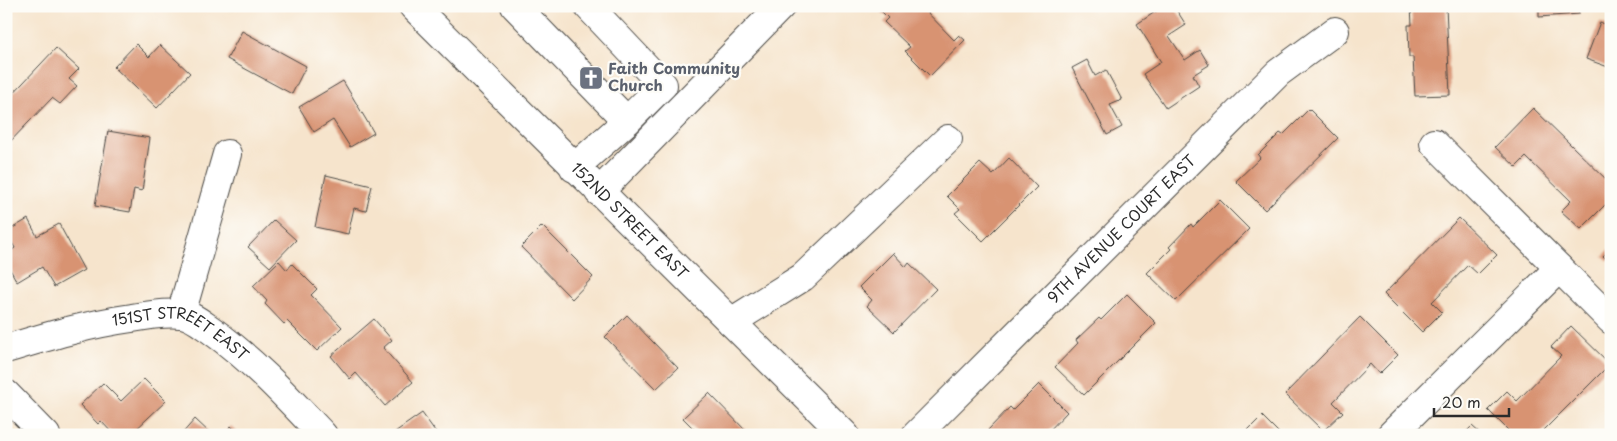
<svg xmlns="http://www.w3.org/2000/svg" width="1617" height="441" viewBox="0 0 1617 441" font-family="'Playpen Sans',sans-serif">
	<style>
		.building { fill: #d89372 }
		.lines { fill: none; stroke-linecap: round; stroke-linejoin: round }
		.minor-casing { stroke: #494743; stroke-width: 30 }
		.major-casing { stroke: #494743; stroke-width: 30 }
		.minor { stroke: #fff; stroke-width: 28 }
		.major { stroke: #fff; stroke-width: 28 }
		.labels { text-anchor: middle; stroke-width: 4.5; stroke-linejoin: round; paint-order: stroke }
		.worship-label { font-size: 15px; font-weight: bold; fill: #5b616d; stroke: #fdfcf7; text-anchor: start }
		.street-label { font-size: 15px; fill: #2b2b2b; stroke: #fdfcf7 }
	</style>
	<rect width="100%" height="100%" fill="#fdfcf7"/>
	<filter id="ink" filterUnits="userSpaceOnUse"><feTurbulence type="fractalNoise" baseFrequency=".02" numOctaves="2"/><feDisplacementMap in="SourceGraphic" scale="10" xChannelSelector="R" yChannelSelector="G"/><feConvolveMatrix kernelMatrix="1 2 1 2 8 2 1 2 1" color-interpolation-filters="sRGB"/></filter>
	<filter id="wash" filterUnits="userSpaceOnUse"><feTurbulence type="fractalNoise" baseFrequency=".0096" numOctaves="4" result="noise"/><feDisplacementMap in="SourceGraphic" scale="20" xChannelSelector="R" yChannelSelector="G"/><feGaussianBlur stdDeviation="1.12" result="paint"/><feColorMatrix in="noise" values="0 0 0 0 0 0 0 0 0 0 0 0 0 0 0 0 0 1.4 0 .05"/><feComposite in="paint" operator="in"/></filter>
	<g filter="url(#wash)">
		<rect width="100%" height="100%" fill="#f6e4cc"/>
		<g id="blocks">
			<path class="building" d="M876,6H921L954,40L959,35L965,40L930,76L905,51L910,47L884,22L888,18Z
				M1164,6H1174L1186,25L1169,36L1185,60L1200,50L1209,65L1193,75L1199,86L1166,108L1143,74L1161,62L1137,24Z
				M1411,6H1446L1450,95L1415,96L1413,57H1409L1408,25H1412Z
				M1539,6H1578L1579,14L1539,17Z
				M1600,22L1611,27V68L1586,59Z
				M242,31L306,66L292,94L227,59Z
				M136,44L149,57L160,45L190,73L157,108L114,67Z
				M56,48L79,69L69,79L77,86L60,104L52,98L6,146V101Z
				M1087,60L1095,76L1106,70L1122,100L1110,105L1122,127L1107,135L1072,68Z
				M343,81L374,133L350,147L333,120L314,132L299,107Z
				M1533,108L1611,184V199L1581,229L1561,211L1571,201L1526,157L1516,167L1495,147Z
				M1309,109L1338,138L1265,210L1236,181L1260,158L1258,155L1280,133L1283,135Z
				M108,131L150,138L142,191L134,189L130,212L95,206Z
				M1009,158L1037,187L983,241L955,213L960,209L947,196L980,163L993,175Z
				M326,175L372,186L366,211L354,208L348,234L315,227Z
				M1220,200L1249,229L1176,301L1147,273L1171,249L1169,247L1191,224L1193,227Z
				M1459,218L1497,255L1478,274L1468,265L1432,302L1442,312L1422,332L1384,294Z
				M28,219L37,236L59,224L84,270L54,287L42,267L17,282L6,262V254L15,248L6,232Z
				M274,220L296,240L270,267L248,247Z
				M542,226L593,277L572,299L521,247Z
				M1611,248V263L1603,256Z
				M893,253L906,267L909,263L936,289L894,332L867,306L872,300L859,287Z
				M279,261L287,270L292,264L317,289L311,295L342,327L317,351L287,321L284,324L265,304L267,301L253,286Z
				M1127,294L1156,323L1084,395L1055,367L1078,343L1076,340L1099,318L1101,320Z
				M627,315L678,368L656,389L605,337Z
				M1360,317L1398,355L1379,374L1370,364L1333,402L1343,412L1323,431L1285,394Z
				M374,319L392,340L383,348L413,382L385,406L356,373L350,379L331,356Z
				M1571,326L1610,364L1539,435H1513L1488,410L1507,391L1517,401L1561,356L1551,347Z
				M144,379L166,401L130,435H114L101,421L98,424L80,405L103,383L121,401Z
				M1039,384L1067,412L1045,435H988L990,432L988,430L1010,407L1013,410Z
				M709,393L750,435H700L683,418Z
				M422,413L438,435H397L395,432Z
				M1262,416L1281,435H1243Z
				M195,419L212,435H181Z
				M231,426L240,435H223Z
				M1472,426L1482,435H1463Z"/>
		</g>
	</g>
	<g filter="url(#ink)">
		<use href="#blocks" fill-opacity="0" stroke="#494743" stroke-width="1"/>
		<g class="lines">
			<defs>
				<g id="minor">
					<path d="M515,6L627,121"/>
					<path d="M1434,143L1611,320"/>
					<path d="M574,168L627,121L663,85L588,6"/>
					<path d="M599,192L781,6"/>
					<path d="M181,314L227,154"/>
					<path d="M731,322L803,277L948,139"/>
					<path id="s1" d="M6,349C48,336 89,324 132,318C148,315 166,312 182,314C193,316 202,324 211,330C253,360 288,398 323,435"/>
					<path d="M6,394L46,435"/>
					<path id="s2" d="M916,435L1278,73L1335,31"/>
					<path d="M1391,435L1559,268"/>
				</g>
				<g id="major">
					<path id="s3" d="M413,6L845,435"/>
				</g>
			</defs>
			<use href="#minor" class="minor-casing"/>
			<use href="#major" class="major-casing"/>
			<use href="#minor" class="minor"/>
			<use href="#major" class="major"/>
		</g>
	</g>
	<defs>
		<symbol id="church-square" viewBox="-11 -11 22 22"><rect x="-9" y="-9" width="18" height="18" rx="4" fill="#6b7280" stroke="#fdfcf7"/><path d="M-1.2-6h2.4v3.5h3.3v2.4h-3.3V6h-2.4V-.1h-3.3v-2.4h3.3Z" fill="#fff"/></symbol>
	</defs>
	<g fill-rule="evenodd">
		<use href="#church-square" x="577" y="64" width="28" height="28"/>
	</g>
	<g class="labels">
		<g class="worship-label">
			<text x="608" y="74">Faith Community<tspan x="608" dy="17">Church</tspan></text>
		</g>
		<g class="street-label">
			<text dy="5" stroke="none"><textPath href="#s3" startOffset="305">152ND STREET EAST</textPath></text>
			<text dy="5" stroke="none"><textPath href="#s2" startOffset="291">9TH AVENUE COURT EAST</textPath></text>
			<text dy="5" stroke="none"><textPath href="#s1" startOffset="184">151ST STREET EAST</textPath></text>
		</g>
	</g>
	<rect width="1617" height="441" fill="none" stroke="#fdfcf7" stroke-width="25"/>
	<path d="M1434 408v8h75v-8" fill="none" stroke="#2b2b2b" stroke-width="2.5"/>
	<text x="1442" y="408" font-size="15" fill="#2b2b2b" stroke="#fdfcf7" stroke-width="4" paint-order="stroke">20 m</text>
</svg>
